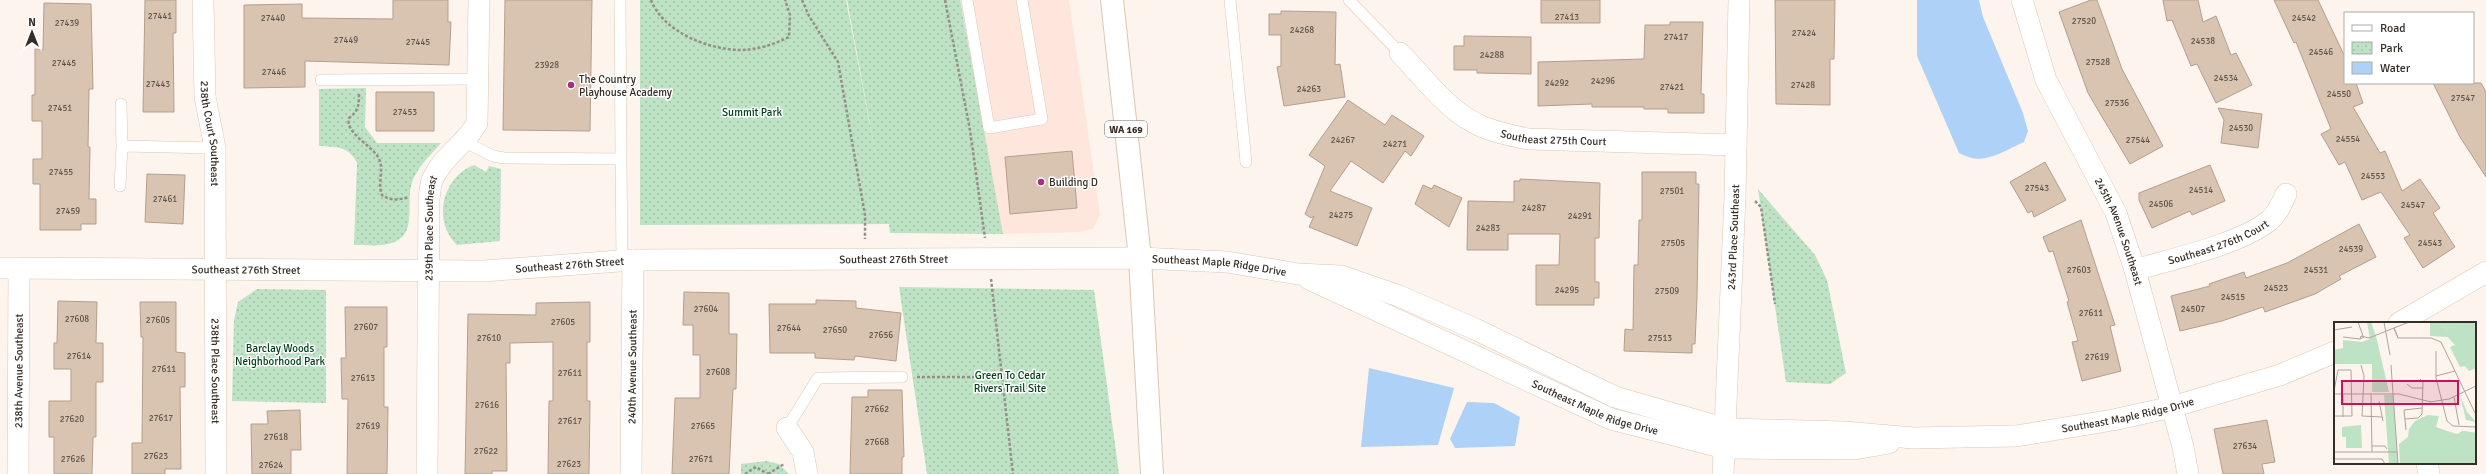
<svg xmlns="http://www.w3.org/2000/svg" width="2486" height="474" viewBox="0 0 2486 474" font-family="Signika,sans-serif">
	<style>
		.commercial { fill: #fee6dc }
		.park { fill: url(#park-dots) }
		.water { fill: #add1f7 }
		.building { fill: #d9c4b1; stroke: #b29f8d }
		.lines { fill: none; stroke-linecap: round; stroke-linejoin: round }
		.lane-casing { stroke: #dbc7b4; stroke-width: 12 }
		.street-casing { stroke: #dbc7b4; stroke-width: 22 }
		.primary-casing { stroke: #dbc7b4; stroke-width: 24 }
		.path { stroke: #978f87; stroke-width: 2.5; stroke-dasharray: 3 2; stroke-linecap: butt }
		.lane { stroke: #fff; stroke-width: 11 }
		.street { stroke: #fff; stroke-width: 21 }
		.primary { stroke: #fff; stroke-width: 22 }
		.poi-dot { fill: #aa2d7f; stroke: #fff; stroke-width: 1.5 }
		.labels { text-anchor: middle; stroke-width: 3; stroke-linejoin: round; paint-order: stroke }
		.number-label { font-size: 9px; fill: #5f5449 }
		.shield { fill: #fff; stroke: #726d67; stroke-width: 1 }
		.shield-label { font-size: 10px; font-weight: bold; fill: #362e26 }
		.poi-label { font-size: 11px; fill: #362e26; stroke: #fff; text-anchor: start }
		.park-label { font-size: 11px; fill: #00421b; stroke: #fff }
		.street-label { font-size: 11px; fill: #362e26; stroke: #fff }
		.inset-road { fill: none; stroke: #ada59d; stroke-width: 1 }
		.view { fill: #c2185b; fill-opacity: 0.15; stroke: #c2185b; stroke-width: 2 }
		.inset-edge { fill: none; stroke: #362e26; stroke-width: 2 }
	</style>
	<defs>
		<pattern id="park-dots" width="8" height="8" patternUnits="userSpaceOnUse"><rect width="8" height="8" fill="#bde2c4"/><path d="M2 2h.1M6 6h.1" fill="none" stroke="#a3c2a8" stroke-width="1.8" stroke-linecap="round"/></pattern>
	</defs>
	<rect width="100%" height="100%" fill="#fdf4ed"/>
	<path class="commercial" d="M956,0H1069L1100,215L1093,229L1079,232L1003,234Z"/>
	<path class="park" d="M640,0H846L878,167L847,0H960L1003,234L890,233L889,224L640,225Z
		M366,88L365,127L377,143H441C430,156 415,169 411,186C408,199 411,213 408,226C402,250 372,245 354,245L357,163C349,146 336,147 319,146V89Z
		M474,165L486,172L489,166L501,169L500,241L457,245C432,222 442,177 474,165Z
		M1758,189L1815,255L1827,280L1846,373L1830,384L1786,382Z
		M899,287L1094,290L1119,474H927Z
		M257,289L326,290V403L232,401L234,320L238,302Z
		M767,461L779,464L789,474H741V464Z"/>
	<path class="water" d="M1917,0H1979L1983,17L2023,113L2028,131L2024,142C2001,152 1983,167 1959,153L1917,56Z
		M1369,368L1454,388L1438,445L1361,447Z
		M1467,402L1494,403L1520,417L1515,446L1455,448L1450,439Z"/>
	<path class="building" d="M145,0H176V33H173L174,112H143Z
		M393,0H448V22H451L449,65L305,61V87L244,88V5L302,4V18L393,19Z
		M505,0H592L590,131L503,130Z
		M1541,0H1600V23H1541Z
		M1775,0H1835L1834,59H1830V105L1776,104Z
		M2091,0H2097L2122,69L2163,146L2130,164L2088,93L2059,12Z
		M2163,0H2198L2203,22L2216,16L2231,55L2236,53L2252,85L2216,103L2197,64L2191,66L2172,20L2167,21Z
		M2274,0H2318L2345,57V83H2356L2363,103L2353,107L2380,153L2385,151L2402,191L2420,179L2440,208L2433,213L2455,247L2423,268L2404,238L2410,235L2381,192L2362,200L2345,162L2339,165L2321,134L2331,129L2296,42L2294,43Z
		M44,3L91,4L93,89H89L88,147H90L89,199H96V224H81V230H40V184H33V159H42V121H32V95H35V49L43,50Z
		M1281,11L1336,12L1335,65L1340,64L1345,97L1284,106L1277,67L1281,66V35H1269V14H1281Z
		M1670,22H1703L1701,94H1704V113H1668V109H1644V107H1592V104L1538,106V62L1644,59L1645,25H1670Z
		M1464,36L1531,37V74L1477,73V70H1454V46H1464Z
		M2433,83H2481L2486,92V177L2460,137Z
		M376,92H434V131H376Z
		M1348,100L1385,125L1392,115L1424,136L1411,156L1405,151L1383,183L1351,161L1330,191L1372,208L1357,246L1309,227L1314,216L1311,218L1305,214L1325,166L1309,155Z
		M2218,108L2262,114L2258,148L2221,143L2224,120Z
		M1072,151L1077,208L1010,214L1005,157Z
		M2045,162L2066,200L2034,217L2032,211L2028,213L2010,182Z
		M2210,165L2225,201L2192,215L2190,211L2152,228L2139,200V193Z
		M1642,172H1696V184H1699L1697,298L1695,344H1692V353L1624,351L1625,329L1633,330L1634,265H1638L1639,220H1642Z
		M147,174L185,175L183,224L145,222Z
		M1520,179L1600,183L1599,238H1595V282H1599V298H1594V305H1536V265H1559L1560,234H1508V250H1467L1468,201L1514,202V181H1520Z
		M1423,185L1432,189L1434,185L1462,198L1449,227L1415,204Z
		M2081,220L2115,325L2110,326L2121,371L2082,381L2072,342L2078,341L2067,302L2069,301L2053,251L2049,252L2043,237Z
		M2359,224L2376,257L2339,276L2341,279L2315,294L2265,312L2263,307L2222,321L2180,331L2171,296L2210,286L2209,284L2244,272L2246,278L2287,263Z
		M684,292L729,293V334H737L736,389H733L729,474H672L675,398H700V355H693V325H683Z
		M816,300L856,301V308L901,313L896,361L855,356L854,360L815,358V353H770L769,304H816Z
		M58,301L97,302L96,343H103V382H96V437H93L92,474H54V437H49V401H71V369H54V343H57Z
		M140,302H176V352L185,353V387H180L181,469H165V474H132V443H142L143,337H141Z
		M590,302V342H587V401H590L589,474H548L549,401H553V342L510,343V363H506L507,471H492V474H465L468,314L536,315V303Z
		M345,307H387V347H384V407H388L387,474H347L348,399H342L341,358H346Z
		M868,390H902L904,457H902V474H850L852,397H868Z
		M300,410L301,450H291V474H252L251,424H268L267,411Z
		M2267,420L2275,462L2262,464L2264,474H2223L2214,429Z"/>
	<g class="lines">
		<defs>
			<path id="lane" d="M620,0L621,159
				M967,0L989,128L1042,119L1022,0
				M1230,0L1246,162
				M1349,0L1400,53
				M321,80L478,79
				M121,104L122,146L215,148
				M465,142L493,156L504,158L621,159L622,261
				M120,186L122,146
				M787,428L818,378L902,377"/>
			<g id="street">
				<path id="s1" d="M203,0L205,97L215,148L216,474"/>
				<path id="s2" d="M2022,0L2046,80L2116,213L2135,270L2183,447L2188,474"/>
				<path id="s3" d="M1400,53C1425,79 1449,113 1483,127C1498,133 1513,136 1528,139L1736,145"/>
				<path id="s4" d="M0,268L484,271L633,260L1140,258L1227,262L1298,274L1341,276L1399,296L1475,329L1615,397L1727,429L1844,432L1913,438L2016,436L2113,420L2172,407L2280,375L2335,352"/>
				<path id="s5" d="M2135,270C2172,259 2241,244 2270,220C2278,213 2282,203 2286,194"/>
				<path id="s6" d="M1309,279L1611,419L1725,448L1855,449L1889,443"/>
				<path d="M2399,323L2486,272"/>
				<path d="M787,428L803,452L807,474"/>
				<path d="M2427,463L2429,474"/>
				<path id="s7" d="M18,474L19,268"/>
				<path id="s8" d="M427,474L429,199C430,193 430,184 433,178C443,156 466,144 477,123L479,0"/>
				<path id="s9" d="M631,474L633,260"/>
				<path id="s10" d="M1723,474L1735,197L1739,0"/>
			</g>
			<path id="primary" d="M1112,0L1140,258L1152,474"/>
		</defs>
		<use href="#lane" class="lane-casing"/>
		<use href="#street" class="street-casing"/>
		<use href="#primary" class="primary-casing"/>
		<path class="path" d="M651,0C663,32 709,50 741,50C757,50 775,44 789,37L790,15L785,0
			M802,0L809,16L838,62L865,215V239
			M945,0L970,130L985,238
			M359,94C359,106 358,111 349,118C345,133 371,145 378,157C385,168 377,183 382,195C390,201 399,200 409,197
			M1755,201L1761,207L1775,304
			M991,279L1013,474
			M917,377H1002
			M745,474L756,467L768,474
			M768,474L784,464"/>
		<use href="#lane" class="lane"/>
		<use href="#street" class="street"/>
		<use href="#primary" class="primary"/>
	</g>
	<g class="poi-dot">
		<circle cx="571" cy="85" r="4"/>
		<circle cx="1041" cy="182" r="4"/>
	</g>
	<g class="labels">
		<g class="number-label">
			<text x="160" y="19">27441</text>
			<text x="1567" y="20">27413</text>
			<text x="273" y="21">27440</text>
			<text x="2304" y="21">24542</text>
			<text x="2084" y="24">27520</text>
			<text x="67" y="26">27439</text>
			<text x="1302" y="33">24268</text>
			<text x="1804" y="36">27424</text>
			<text x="1676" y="40">27417</text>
			<text x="346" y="43">27449</text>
			<text x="2203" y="44">24538</text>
			<text x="418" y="45">27445</text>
			<text x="2321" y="55">24546</text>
			<text x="1492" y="58">24288</text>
			<text x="2098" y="65">27528</text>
			<text x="64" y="66">27445</text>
			<text x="547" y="68">23928</text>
			<text x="274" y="75">27446</text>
			<text x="2226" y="81">24534</text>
			<text x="1603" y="84">24296</text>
			<text x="1557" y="86">24292</text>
			<text x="158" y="87">27443</text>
			<text x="1803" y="88">27428</text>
			<text x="1672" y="90">27421</text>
			<text x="1309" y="92">24263</text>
			<text x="2339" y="97">24550</text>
			<text x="2463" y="101">27547</text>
			<text x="2117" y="106">27536</text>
			<text x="60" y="111">27451</text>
			<text x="405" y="115">27453</text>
			<text x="2241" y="131">24530</text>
			<text x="2348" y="142">24554</text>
			<text x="1343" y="143">24267</text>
			<text x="2138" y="143">27544</text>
			<text x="1395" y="147">24271</text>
			<text x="61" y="175">27455</text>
			<text x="2373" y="179">24553</text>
			<text x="2037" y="191">27543</text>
			<text x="2201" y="193">24514</text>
			<text x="1672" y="194">27501</text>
			<text x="165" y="202">27461</text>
			<text x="2161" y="207">24506</text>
			<text x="2413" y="208">24547</text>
			<text x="1534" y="211">24287</text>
			<text x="68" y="214">27459</text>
			<text x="1341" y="218">24275</text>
			<text x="1580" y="219">24291</text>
			<text x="1488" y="231">24283</text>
			<text x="1673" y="246">27505</text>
			<text x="2430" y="246">24543</text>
			<text x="2351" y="252">24539</text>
			<text x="2079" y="273">27603</text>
			<text x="2316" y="273">24531</text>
			<text x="2276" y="291">24523</text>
			<text x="1567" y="293">24295</text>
			<text x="1667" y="294">27509</text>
			<text x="2233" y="300">24515</text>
			<text x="706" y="312">27604</text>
			<text x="2193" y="312">24507</text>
			<text x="2091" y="316">27611</text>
			<text x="77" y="322">27608</text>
			<text x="158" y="323">27605</text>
			<text x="563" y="325">27605</text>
			<text x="366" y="330">27607</text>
			<text x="789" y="331">27644</text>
			<text x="835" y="333">27650</text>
			<text x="881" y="338">27656</text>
			<text x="489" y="341">27610</text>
			<text x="1660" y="341">27513</text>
			<text x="79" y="359">27614</text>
			<text x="2097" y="360">27619</text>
			<text x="164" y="372">27611</text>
			<text x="718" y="375">27608</text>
			<text x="570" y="376">27611</text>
			<text x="363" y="381">27613</text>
			<text x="487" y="408">27616</text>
			<text x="877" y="412">27662</text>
			<text x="161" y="421">27617</text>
			<text x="72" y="422">27620</text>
			<text x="570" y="424">27617</text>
			<text x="368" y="429">27619</text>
			<text x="703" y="429">27665</text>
			<text x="276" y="440">27618</text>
			<text x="877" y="445">27668</text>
			<text x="2245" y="449">27634</text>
			<text x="486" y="454">27622</text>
			<text x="156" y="459">27623</text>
			<text x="73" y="462">27626</text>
			<text x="701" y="462">27671</text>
			<text x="569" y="467">27623</text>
			<text x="271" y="468">27624</text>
		</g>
		<rect class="shield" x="1105" y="121" width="42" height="16" rx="3"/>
		<g class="shield-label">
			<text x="1126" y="133">WA 169</text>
		</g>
		<g class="poi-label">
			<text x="579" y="83">The Country<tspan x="579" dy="13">Playhouse Academy</tspan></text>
			<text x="1049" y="186">Building D</text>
		</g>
		<g class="park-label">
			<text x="752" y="116">Summit Park</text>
			<text x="280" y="352">Barclay Woods<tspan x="280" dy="13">Neighborhood Park</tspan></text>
			<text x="1010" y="379">Green To Cedar<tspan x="1010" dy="13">Rivers Trail Site</tspan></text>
		</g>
		<g class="street-label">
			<text dy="4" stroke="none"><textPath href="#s1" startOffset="134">238th Court Southeast</textPath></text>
			<text dy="4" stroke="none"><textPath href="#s3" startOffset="184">Southeast 275th Court</textPath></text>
			<text dy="4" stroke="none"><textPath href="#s8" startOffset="246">239th Place Southeast</textPath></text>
			<text dy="4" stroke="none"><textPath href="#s2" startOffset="252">245th Avenue Southeast</textPath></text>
			<text dy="4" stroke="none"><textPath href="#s10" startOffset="237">243rd Place Southeast</textPath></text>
			<text dy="4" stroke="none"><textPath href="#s5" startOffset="88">Southeast 276th Court</textPath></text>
			<text dy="4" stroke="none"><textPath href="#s4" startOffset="894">Southeast 276th Street</textPath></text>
			<text dy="4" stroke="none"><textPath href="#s4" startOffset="570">Southeast 276th Street</textPath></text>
			<text dy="4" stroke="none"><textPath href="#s4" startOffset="1220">Southeast Maple Ridge Drive</textPath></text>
			<text dy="4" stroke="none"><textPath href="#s4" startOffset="246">Southeast 276th Street</textPath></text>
			<text dy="4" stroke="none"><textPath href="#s9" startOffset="107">240th Avenue Southeast</textPath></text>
			<text dy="4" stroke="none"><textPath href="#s7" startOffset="103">238th Avenue Southeast</textPath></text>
			<text dy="4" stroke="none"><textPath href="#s1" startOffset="372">238th Place Southeast</textPath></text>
			<text dy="4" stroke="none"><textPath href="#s6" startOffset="314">Southeast Maple Ridge Drive</textPath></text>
			<text dy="4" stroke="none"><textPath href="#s4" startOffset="2162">Southeast Maple Ridge Drive</textPath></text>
		</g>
	</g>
	<g transform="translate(2334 322)">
		<rect width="142" height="142" fill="#fdf4ed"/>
		<path d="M109,0H119L124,14L112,9ZM126,73L133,90L142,100L132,98Z" fill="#bde2c4"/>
		<path d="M98,0H109L112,9L123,13L119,0H142V46L114,15L96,14V1ZM94,93L105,94L102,105L123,113L128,109L142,111V142H66L65,122L74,115L75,107L81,99Z" fill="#bde2c4"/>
		<path d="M33,0H37L42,14L55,70H38V42H0V28L9,26V18L28,20L36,17ZM142,14V46L135,49L131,44L126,45L116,25L121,23L114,15ZM50,73H59L64,142H55ZM97,104L123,112L130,109L142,111V142H97Z" fill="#bde2c4"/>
		<path d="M16,24H36L37,40H16ZM13,27V39L0,40L3,31ZM27,103L28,126H12V115H8V105Z" fill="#bde2c4"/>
		<path class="inset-road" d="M24,0L29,14M50,0L56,33M60,6L61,8L64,16L61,9ZM0,8L18,5M9,15L26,17M30,15L26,17L27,14L35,16L75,0M64,16H97L107,20L142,93M102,29V56L113,99L119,104L142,105M27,43L30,54L28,94L48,95M57,43L64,142M102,54L121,49M73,62L78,66H89M0,69L4,48H17L18,94H0M0,72H65L97,80M37,72L38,130M120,75L125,103M45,79L49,99M96,80L115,77L142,64M9,95V72M71,97L84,96L88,92L89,60L86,57M72,108L70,88L88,86M38,124H51L53,127M0,130H63M0,137H48L51,142"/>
		<path class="view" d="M8,59H124V82H8Z"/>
		<rect width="142" height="142" class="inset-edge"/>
	</g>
	<rect x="2344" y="12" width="130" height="72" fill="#ffffff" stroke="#afaba8"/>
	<rect x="2352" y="25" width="20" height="6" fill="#ffffff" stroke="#afaba8"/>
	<text x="2380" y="32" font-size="12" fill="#362e26">Road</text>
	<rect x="2352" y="42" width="20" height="12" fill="url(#park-dots)" stroke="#afaba8"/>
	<text x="2380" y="52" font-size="12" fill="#362e26">Park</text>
	<rect x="2352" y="62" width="20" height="12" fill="#add1f7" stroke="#afaba8"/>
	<text x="2380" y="72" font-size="12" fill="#362e26">Water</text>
	<g transform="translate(32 32)" stroke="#ffffff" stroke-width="3" paint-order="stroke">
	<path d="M0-3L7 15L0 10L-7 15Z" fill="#362e26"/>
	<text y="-6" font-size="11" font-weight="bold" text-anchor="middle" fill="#362e26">N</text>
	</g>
</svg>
